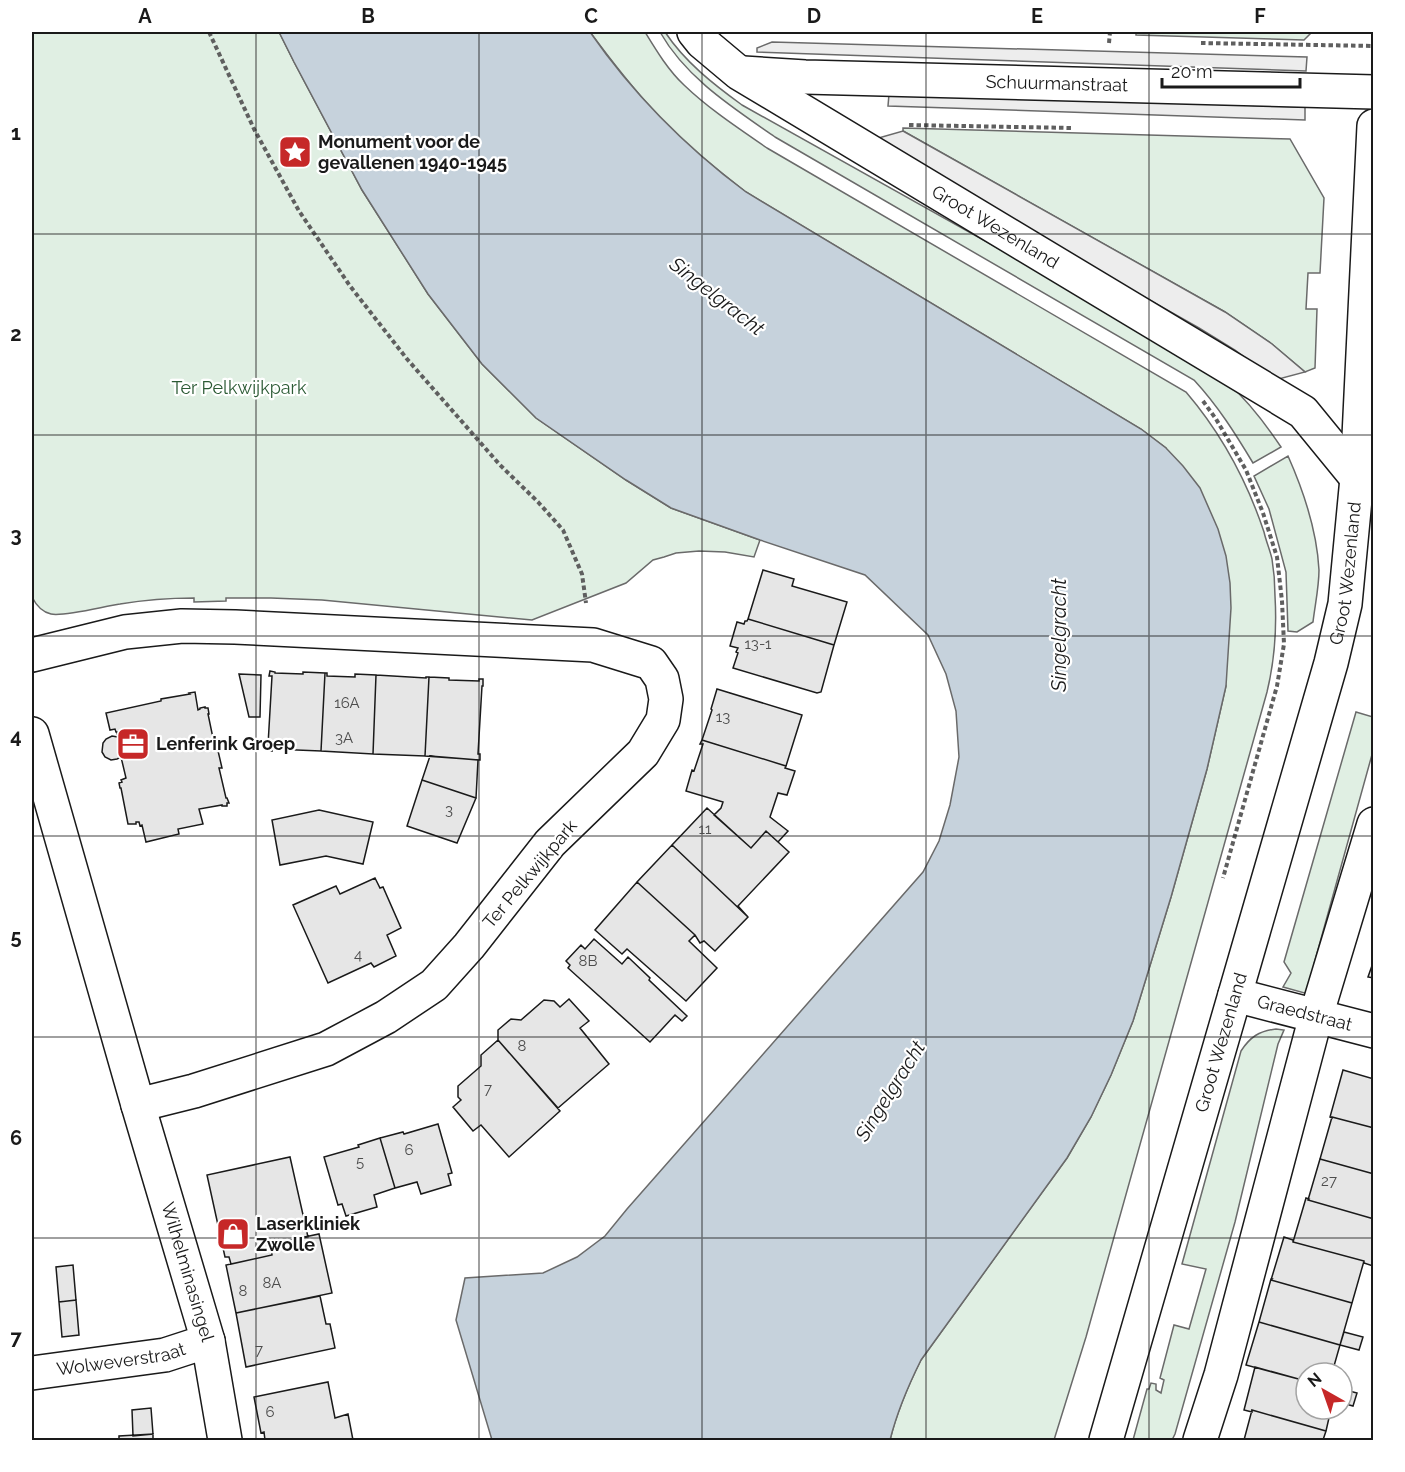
<svg xmlns="http://www.w3.org/2000/svg" width="1405" height="1472" viewBox="0 0 1405 1472" font-family="Raleway,sans-serif">
	<style>
		.green { fill: #e0efe3; stroke: #6a6a6a; stroke-width: 1.5 }
		.parking { fill: #ededed; stroke: #6a6a6a; stroke-width: 1.5 }
		.water { fill: #c6d2dc; stroke: #6a6a6a; stroke-width: 1.5 }
		.building { fill: #e6e6e6; stroke: #1a1a1a; stroke-width: 1.5 }
		.lines { fill: none; stroke-linecap: round; stroke-linejoin: round }
		.minor-casing { stroke: #1a1a1a; stroke-width: 36 }
		.path { stroke: #5f5f5f; stroke-width: 4; stroke-dasharray: 4.5 3; stroke-linecap: butt }
		.minor { stroke: #fff; stroke-width: 33 }
		.grid { fill: none; stroke: #1a1a1a; stroke-width: 1.5; stroke-opacity: 0.55 }
		.labels { text-anchor: middle; stroke-width: 4.5; stroke-linejoin: round; paint-order: stroke }
		.number-label { font-size: 15px; fill: #4d4d4d }
		.street-label { font-size: 18px; fill: #1a1a1a; stroke: #fff }
		.poi-label { font-size: 18px; font-weight: bold; fill: #1a1a1a; stroke: #fff; text-anchor: start }
		.park-label { font-size: 18px; fill: #2b5a34; stroke: #fff }
		.water-label { font-size: 20px; font-style: italic; fill: #1a1a1a; stroke: #fff }
		.neatline { fill: none; stroke: #1a1a1a; stroke-width: 2 }
		.grid-label { font-size: 20px; text-anchor: middle; font-weight: bold; fill: #1a1a1a }
	</style>
	<rect width="100%" height="100%" fill="#fff"/>
	<path class="green" d="M32,32H279L294,62L362,190L428,294L482,364L536,418L626,480L671,508L760,540L754,557L725,552L699,551L676,553L664,557L653,560L626,583L532,620L322,600L271,598H226V601L194,602V598C169,598 144,600 120,604C105,606 64,617 51,614C42,612 36,605 32,597Z
		M590,32H645C656,50 668,70 684,85C709,109 738,128 767,148L1186,392C1221,433 1247,481 1264,532C1266,541 1270,550 1272,559C1274,571 1275,584 1275,596C1277,630 1275,659 1267,692L1086,1337L1054,1440H890C897,1412 908,1386 921,1360L1067,1158L1091,1117L1111,1075L1133,1021L1171,897L1207,769L1226,686L1166,448L1141,429L746,192C713,167 681,141 653,110C631,86 610,59 590,32Z
		M660,32H665C685,62 713,84 742,105L1196,359C1206,367 1217,374 1227,382C1248,401 1265,423 1281,447L1253,463C1235,433 1218,406 1194,380L775,137C732,107 686,78 660,32Z
		M1136,32H1312L1304,40L1136,35Z
		M903,128L1290,139L1324,198L1320,273H1308L1306,309H1317L1315,368L1305,372L1272,344L1225,312L903,131Z
		M1288,456C1304,492 1317,531 1319,570C1319,587 1315,605 1313,622L1297,632L1288,631L1286,572L1269,509L1254,476Z
		M1356,712L1373,717V751L1314,964L1327,969L1308,994L1283,987L1291,973L1284,962Z
		M1276,1029L1284,1030L1278,1044L1235,1222L1175,1434L1172,1440H1133L1147,1389H1149L1151,1383L1156,1384V1390L1161,1393L1164,1380L1160,1378L1174,1325L1189,1329L1206,1269L1182,1264L1241,1051C1250,1037 1259,1031 1276,1029Z"/>
	<path class="parking" d="M772,42L1307,57L1306,71L757,52V48Z
		M889,94L1305,107V120L888,106Z
		M903,131L1225,312L1272,344L1305,372L1275,380L1235,350L1199,328L868,141Z"/>
	<path class="water" d="M279,32H590C633,94 686,147 746,192L1141,429L1166,448L1183,466L1200,488L1218,529L1226,556L1230,583L1231,608L1226,686L1207,769L1171,897L1133,1021L1111,1075L1091,1117L1067,1158L921,1360C908,1386 897,1412 890,1440H492L456,1320L465,1278L543,1273L577,1257L605,1236L627,1209L923,872L939,841L950,805L959,757L956,711L946,674L928,635L865,575L760,540L671,508L626,480L536,418L482,364L428,294L362,190L294,62Z"/>
	<path class="building" d="M763,570L794,579L792,586L847,602L834,645L748,619Z
		M748,619L834,645L821,692L817,693L733,668L738,653L736,652L738,648L730,646L737,622L744,624L745,621H747Z
		M270,671L275,672V673L303,674V672L325,673L321,751L272,749V751L266,750V745H268L272,676H269Z
		M325,673H327V676L355,677V674L376,675L373,754L321,751Z
		M239,674L261,675L260,717H249Z
		M376,675L426,678V677H429L425,756L373,754Z
		M429,677L449,678V680L479,681V679H483V686H482L478,754H480V760L425,756Z
		M717,689L802,715L786,766L702,740L712,710L711,709Z
		M195,692L198,710L200,709V708L205,707V708H208L209,714H208L214,743L216,742L222,768H219L226,798H227L229,803H227V806H222V805L199,809L203,824L178,829L179,834L146,842L142,825L140,826L139,822H136V824H128L121,788H120L119,783L122,782L121,780L126,778L121,757L117,759L111,760L105,757L102,752L103,743L106,739L112,736L118,737L117,732H116L115,729L110,730L106,713L161,701V699L190,694L189,693Z
		M702,740L786,766L785,768L795,771L787,795L778,793L770,817L788,831L778,842L766,831L751,848L714,815L721,808L723,802L686,791L692,770L694,771L703,744H700Z
		M430,756L478,760L476,798L422,780Z
		M422,780L476,798L457,843L407,826Z
		M707,808L751,848L766,831L789,852L738,906L748,917L672,845Z
		M319,810L373,822L363,864L326,856L280,865L272,820Z
		M672,845L748,917L715,951L704,941L700,943L695,935L637,882Z
		M375,878L380,888L383,887L401,928L387,935L396,956L374,967L371,963L328,983L293,905L336,886L340,894Z
		M637,882L695,935L689,941L717,968L686,1001L627,949L622,954L595,930Z
		M594,939L622,964L628,957L650,978L649,980L687,1016L682,1021L675,1015L650,1042L568,968L570,965L566,961L581,945L585,949Z
		M1374,960V978L1368,977Z
		M569,999L589,1021L580,1028L609,1064L558,1108L498,1040V1030L511,1019L521,1020L544,1000L554,1001L560,1007Z
		M498,1040L560,1111L509,1157L481,1125L473,1131L453,1107L461,1100L458,1097V1086L481,1066V1055Z
		M1343,1070L1374,1079V1128L1332,1117V1118L1330,1117Z
		M1332,1117L1374,1128V1174L1320,1159Z
		M438,1124L452,1173L448,1174L451,1185L421,1194L417,1182L395,1188L380,1138L403,1132L404,1134Z
		M380,1138L395,1188L374,1195L377,1207L346,1216L342,1204L338,1205L324,1157L359,1147L358,1145Z
		M290,1157L308,1237L271,1244L272,1255L231,1264L229,1257H225L207,1175Z
		M1320,1159L1374,1174V1219L1308,1200Z
		M1306,1198L1309,1199L1308,1200L1374,1219L1373,1266L1364,1263V1261L1293,1242Z
		M319,1234L332,1293L236,1313L226,1265L272,1255L271,1244Z
		M1284,1237L1293,1240V1242L1364,1261L1352,1303L1271,1280Z
		M73,1265L76,1300L59,1302L56,1267Z
		M1271,1279H1272L1271,1280L1352,1303L1340,1345L1259,1322Z
		M320,1296L326,1324H330L335,1348L246,1367L236,1313Z
		M76,1300L79,1335L62,1337L59,1302Z
		M1259,1322L1340,1345L1332,1373H1306V1381L1246,1365Z
		M1344,1332L1363,1337L1359,1350L1340,1345Z
		M1255,1367L1306,1381V1409H1331L1326,1431L1252,1410V1412L1244,1410Z
		M328,1382L335,1418L348,1414L353,1440H265L264,1432L261,1433L254,1397Z
		M1342,1389L1357,1393L1353,1406L1342,1403Z
		M151,1408L153,1434L133,1436L132,1410Z
		M1252,1410L1326,1431L1323,1440H1244Z
		M153,1434V1440H119V1436Z"/>
	<g class="lines">
		<defs>
			<g id="minor">
				<path id="s1" d="M694,32L702,42L739,73L1303,412L1357,478"/>
				<path id="s2" d="M743,73L805,77L1374,92"/>
				<path d="M32,655L125,632L182,626L235,627L593,645L651,663L662,679L666,699L663,720L643,753L550,843L469,946L434,985L386,1017L326,1049L194,1091L138,1105"/>
				<path id="s3" d="M32,734L138,1105L208,1341L225,1440"/>
				<path id="s4" d="M1235,995L1374,1031"/>
				<path id="s5" d="M32,1373L165,1355L208,1341"/>
				<path id="s6" d="M1106,1440L1331,663L1345,604L1357,478L1374,126"/>
				<path d="M1200,1440L1221,1375L1316,1016L1374,824"/>
			</g>
		</defs>
		<use href="#minor" class="minor-casing"/>
		<path class="path" d="M209,32L254,129L299,211L350,286L407,359L500,465L538,502L563,530L582,574L586,603
			M1109,43L1110,32
			M1201,43L1374,46
			M909,125L1072,128
			M1203,401L1216,419L1246,470L1263,513L1277,557L1282,601L1284,644L1277,686L1223,878"/>
		<use href="#minor" class="minor"/>
	</g>
	<path class="grid" d="M256,32V1440M479,32V1440M702,32V1440M926,32V1440M1149,32V1440M32,234H1374M32,435H1374M32,636H1374M32,836H1374M32,1037H1374M32,1238H1374"/>
	<defs>
		<symbol id="sight-square" viewBox="-11 -11 22 22"><rect x="-9" y="-9" width="18" height="18" rx="4" fill="#c62828" stroke="#fff"/><path d="M0-6L1.8-2.2L6-1.7L2.9 1.2L3.7 5.4L0 3.3L-3.7 5.4L-2.9 1.2L-6-1.7L-1.8-2.2Z" fill="#fff"/></symbol>
		<symbol id="office-square" viewBox="-11 -11 22 22"><rect x="-9" y="-9" width="18" height="18" rx="4" fill="#c62828" stroke="#fff"/><path d="M-6-3h4V-5.5h4V-3h4V5H-6ZM-1-4.5V-3h2v-1.5ZM-6 0V1H6V0Z" fill="#fff"/></symbol>
		<symbol id="shop-square" viewBox="-11 -11 22 22"><rect x="-9" y="-9" width="18" height="18" rx="4" fill="#c62828" stroke="#fff"/><path d="M-5-2.5h2.3a2.7 3.5 0 0 1 5.4 0H5L5.5 6h-11ZM-1.5-2.5h3a1.5 2.3 0 0 0-3 0Z" fill="#fff"/></symbol>
	</defs>
	<g fill-rule="evenodd">
		<use href="#sight-square" x="276" y="133" width="38" height="38"/>
		<use href="#office-square" x="114" y="725" width="38" height="38"/>
		<use href="#shop-square" x="214" y="1215" width="38" height="38"/>
	</g>
	<g class="labels">
		<g class="number-label">
			<text x="758" y="649">13-1</text>
			<text x="347" y="708">16A</text>
			<text x="723" y="722">13</text>
			<text x="344" y="743">3A</text>
			<text x="449" y="815">3</text>
			<text x="705" y="834">11</text>
			<text x="358" y="960">4</text>
			<text x="588" y="966">8B</text>
			<text x="522" y="1051">8</text>
			<text x="488" y="1094">7</text>
			<text x="409" y="1155">6</text>
			<text x="360" y="1167">5</text>
			<text x="1329" y="1186">27</text>
			<text x="272" y="1288">8A</text>
			<text x="243" y="1296">8</text>
			<text x="259" y="1355">7</text>
			<text x="270" y="1417">6</text>
		</g>
		<g class="street-label">
			<text dy="6" stroke="none"><textPath href="#s2" startOffset="314">Schuurmanstraat</textPath></text>
			<text dy="6" stroke="none"><textPath href="#s1" startOffset="360">Groot Wezenland</textPath></text>
			<text dy="6" stroke="none"><textPath href="#s6" startOffset="900">Groot Wezenland</textPath></text>
			<text transform="translate(530 874) rotate(-50)" y="6">Ter Pelkwijkpark</text>
			<text dy="6" stroke="none"><textPath href="#s4" startOffset="72">Graedstraat</textPath></text>
			<text dy="6" stroke="none"><textPath href="#s6" startOffset="414">Groot Wezenland</textPath></text>
			<text dy="6" stroke="none"><textPath href="#s3" startOffset="560">Wilhelminasingel</textPath></text>
			<text dy="6" stroke="none"><textPath href="#s5" startOffset="90">Wolweverstraat</textPath></text>
		</g>
		<g class="poi-label">
			<text x="318" y="148">Monument voor de<tspan x="318" dy="21">gevallenen 1940-1945</tspan></text>
			<text x="156" y="750">Lenferink Groep</text>
			<text x="256" y="1230">Laserkliniek<tspan x="256" dy="21">Zwolle</tspan></text>
		</g>
		<g class="park-label">
			<text x="239" y="394">Ter Pelkwijkpark</text>
		</g>
		<g class="water-label">
			<text transform="translate(717 296) rotate(38)" y="7">Singelgracht</text>
			<text transform="translate(1059 635) rotate(-90)" y="7">Singelgracht</text>
			<text transform="translate(890 1091) rotate(-58)" y="7">Singelgracht</text>
		</g>
	</g>
	<rect width="1405" height="1472" fill="none" stroke="#ffffff" stroke-width="66"/>
	<g transform="translate(1324 1391) rotate(320)"><circle r="28" fill="#ffffff" stroke="#a3a3a3" stroke-width="1.5"/>
	<path d="M0-4.5L10 22L0 15L-10 22Z" fill="#c62828"/>
	<text y="-9" font-size="16" font-weight="bold" text-anchor="middle" fill="#1a1a1a">N</text>
	</g>
	<path d="M1162 78v9h138v-9" fill="none" stroke="#1a1a1a" stroke-width="3"/>
	<text x="1171" y="78" font-size="18" fill="#1a1a1a" stroke="#ffffff" stroke-width="4.5" paint-order="stroke">20 m</text>
	<rect x="33" y="33" width="1339" height="1406" class="neatline"/>
	<g class="grid-label">
		<text x="145" y="23">A</text>
		<text x="368" y="23">B</text>
		<text x="591" y="23">C</text>
		<text x="814" y="23">D</text>
		<text x="1037" y="23">E</text>
		<text x="1260" y="23">F</text>
		<text x="16" y="140">1</text>
		<text x="16" y="341">2</text>
		<text x="16" y="542">3</text>
		<text x="16" y="743">4</text>
		<text x="16" y="944">5</text>
		<text x="16" y="1145">6</text>
		<text x="16" y="1345">7</text>
	</g>
</svg>
